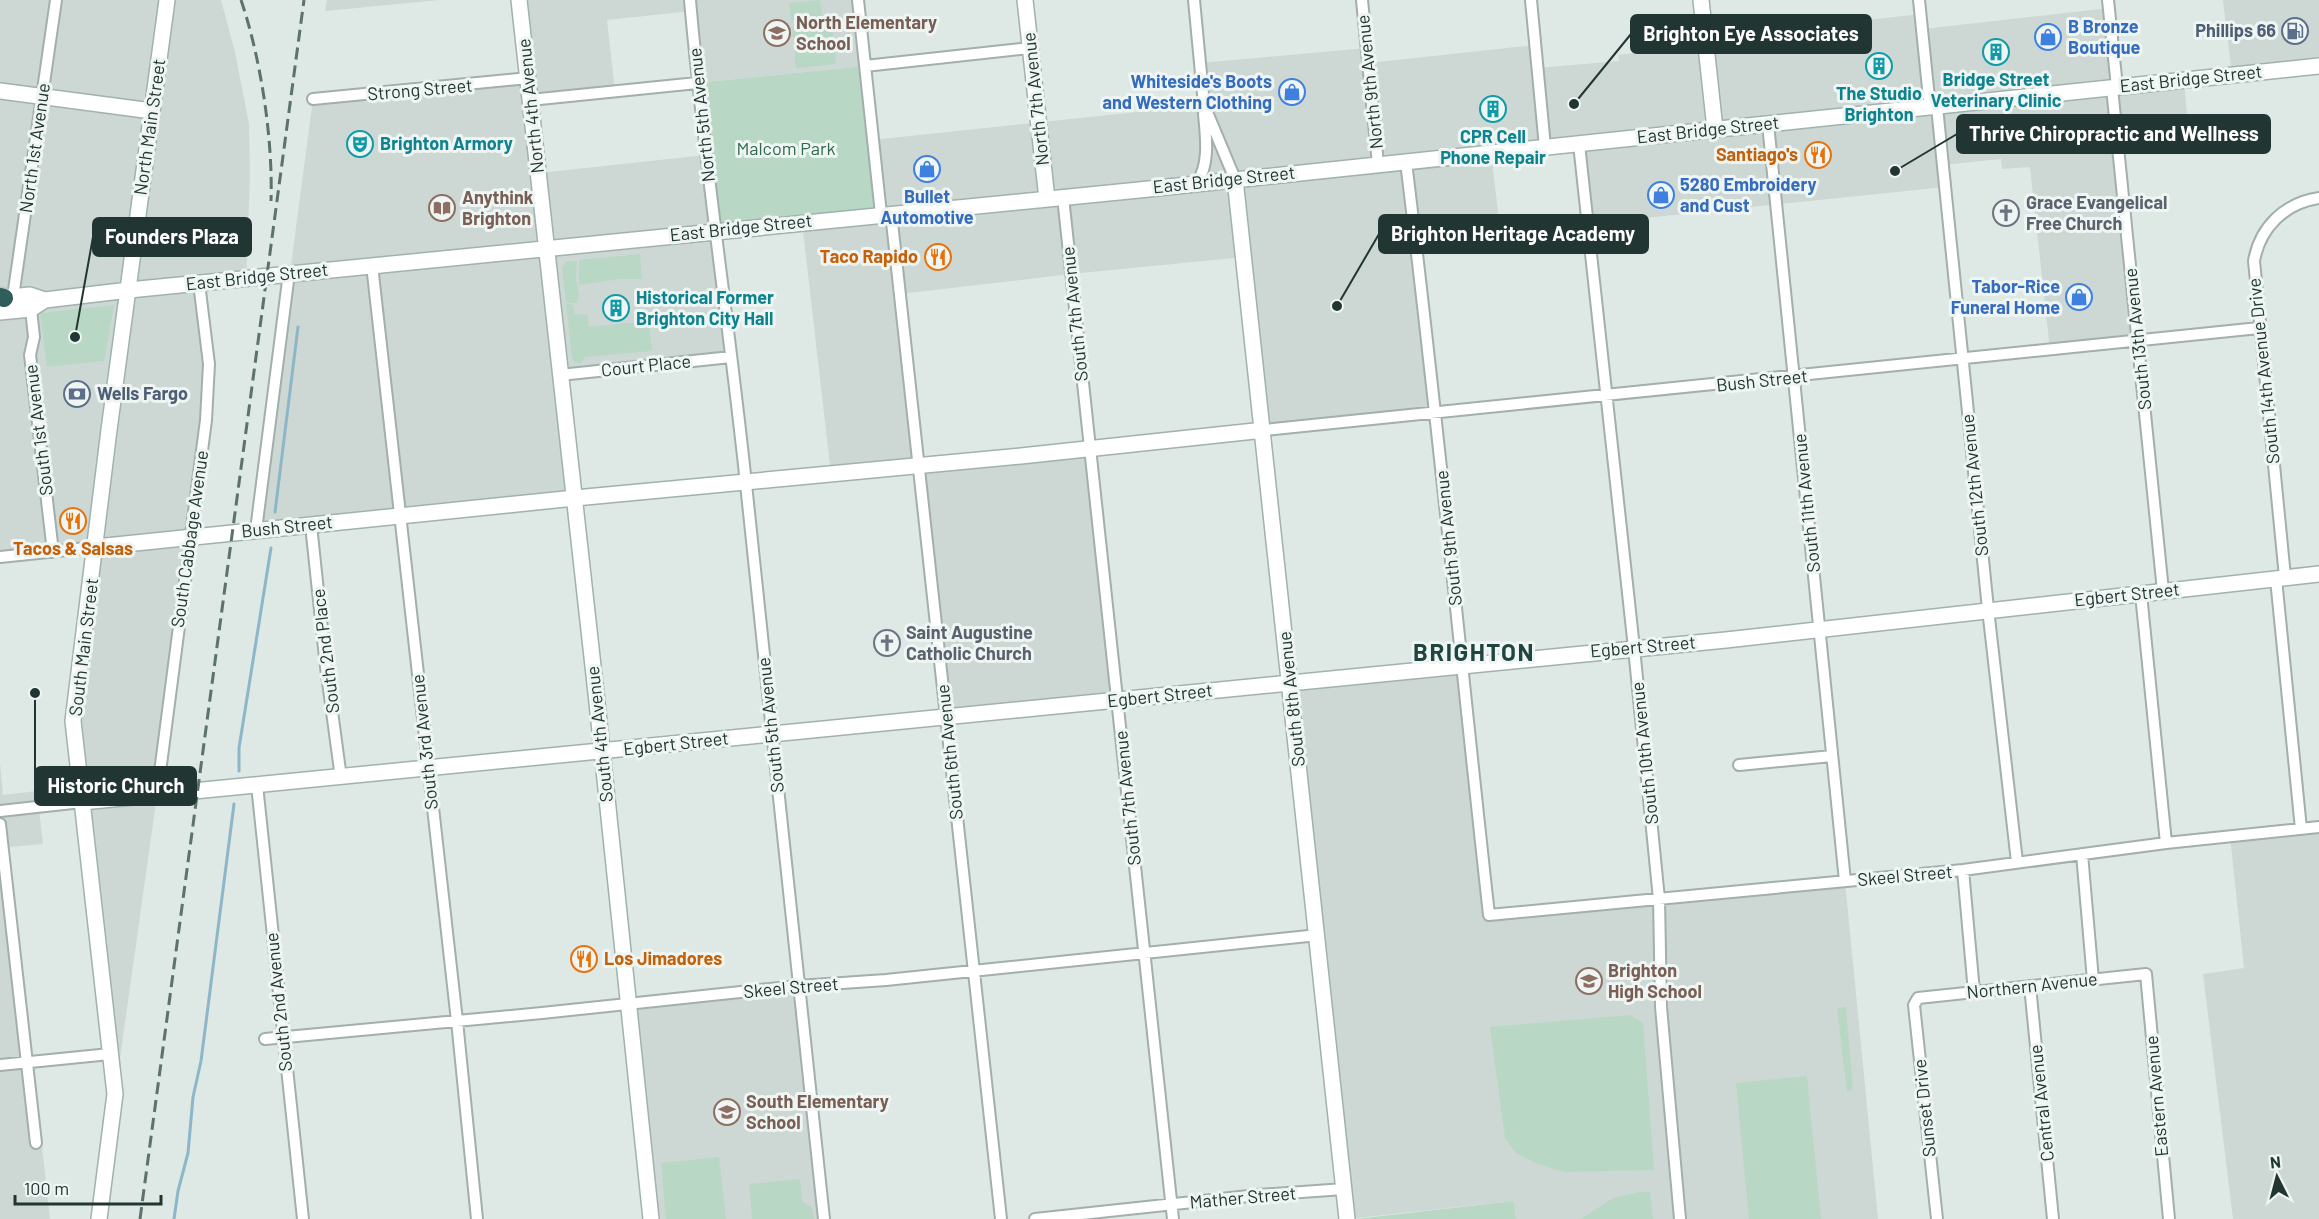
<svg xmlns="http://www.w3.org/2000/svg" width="2319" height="1219" viewBox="0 0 2319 1219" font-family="Barlow,sans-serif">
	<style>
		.built { fill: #cdd8d4 }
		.green { fill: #b9d7c5 }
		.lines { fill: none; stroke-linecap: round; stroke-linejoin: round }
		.stream { stroke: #8bb7c8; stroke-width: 3 }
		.street-casing { stroke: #a2afac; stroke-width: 14 }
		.secondary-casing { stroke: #9fb2ae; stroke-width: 18 }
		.highway-casing { stroke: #bcc3c2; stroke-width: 21 }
		.street { stroke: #fff; stroke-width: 10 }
		.secondary { stroke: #fff; stroke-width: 15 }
		.highway { stroke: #305f5b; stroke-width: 18 }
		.rail { stroke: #5b726f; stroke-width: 3; stroke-dasharray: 12 6; stroke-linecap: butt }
		.labels { text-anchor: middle; stroke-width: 6; stroke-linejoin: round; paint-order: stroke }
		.education-label { font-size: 18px; font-weight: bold; fill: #785e54; stroke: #eef5f2; text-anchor: start }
		.shop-label { font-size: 18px; font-weight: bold; fill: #366cbe; stroke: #eef5f2; text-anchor: start }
		.service-label { font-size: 18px; font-weight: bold; fill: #4e5e75; stroke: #eef5f2; text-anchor: end }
		.street-label { font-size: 18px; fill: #213633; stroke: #eef5f2 }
		.culture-label { font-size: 18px; font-weight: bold; fill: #0d838f; stroke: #eef5f2 }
		.park-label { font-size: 18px; fill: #30684d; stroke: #eef5f2 }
		.food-label { font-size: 18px; font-weight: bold; fill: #c56008; stroke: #eef5f2; text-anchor: end }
		.worship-label { font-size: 18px; font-weight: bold; fill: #5b616d; stroke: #eef5f2; text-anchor: start }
		.district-label { font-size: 24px; font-weight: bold; letter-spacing: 1.5px; fill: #204541; stroke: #eef5f2 }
		.leader { fill: none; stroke: #213633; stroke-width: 2 }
		.callout-dot { fill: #213633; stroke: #eef5f2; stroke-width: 2 }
		.callout { fill: #213633; stroke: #213633; stroke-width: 2 }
		.callout-label { font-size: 20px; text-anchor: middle; font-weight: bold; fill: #fff }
	</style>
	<rect width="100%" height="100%" fill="#dee8e5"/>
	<path class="built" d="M0,0H221L235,52L249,124L250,176L246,278L200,283L209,364L157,795L115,1094L73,721L96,547L0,557Z
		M327,0H440L325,11Z
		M519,0H858L865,66L697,83L691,11L607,20L615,92L530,101L539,173L706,155L731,357L561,375L575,498L256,530L313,99L527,78Z
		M2223,0H2319V66L2232,75Z
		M2109,8L2117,87L2184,80L2189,141L2118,147L2138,341L2050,350L2030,167L2002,169L2001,159L1943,165L1945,187L1587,224L1579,144L1491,153L1501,237L1417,244L1437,413L1264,430L1244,257L1071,274L900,294L918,465L1090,448L1117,700L947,718L918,465L831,474L802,222L872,140L1203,105L1200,63L1366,48L1368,63L1535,45L1538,68L1619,61L1618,55L1705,45V38L1921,14L1923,29Z
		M1461,665L1489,915L1845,881L1878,1219H1516L1514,1201L1347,1219L1290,683Z
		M0,763L3,795L37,791L43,844L9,847L50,1219H0Z
		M2319,827V1219H2233L2203,974L2244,968L2230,836Z
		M799,986L826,1219H652L629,1004Z"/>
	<path class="green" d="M820,0L823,22L796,25V20H791L789,3Z
		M832,24L836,64L796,68L792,28Z
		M865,66L881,214L715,231L697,83Z
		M640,254L642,279H620L579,285V260Z
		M567,261H577L576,278L579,296L577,303L566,302L562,267Z
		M566,303L573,305L575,314L588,315L589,327L649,321L652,351L585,357L581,363H575L572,358Z
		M114,305L104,361L47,367L40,313Z
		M1846,1007L1853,1090L1847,1091L1837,1008Z
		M1630,1015L1643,1023L1654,1170L1564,1172L1538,1164L1516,1153L1505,1138L1490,1027Z
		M1807,1076L1821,1219H1749L1736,1083Z
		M719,1157L726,1219H666L661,1163Z
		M800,1179L802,1201L812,1208L814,1219H752L749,1184Z
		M1640,1192H1650L1653,1219H1581L1613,1198Z
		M1514,1201L1516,1219H1356Z"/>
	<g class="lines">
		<path class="stream" d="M275,512L298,327
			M239,771V748L271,548
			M174,1219L178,1191L188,1153L193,1097L201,1061L234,804"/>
		<defs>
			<path id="street" d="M690,0C704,162 729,322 746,484C773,729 796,974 824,1219
				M858,0L881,214
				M1194,0L1204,105L1235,179
				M1362,0L1378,164
				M1531,0L1545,147
				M1919,0L1930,108
				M2108,0L2117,87
				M865,66L1030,48
				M2112,88L2163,591
				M313,99L528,78
				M530,100L697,83
				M1937,107L1988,609L2017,862
				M1768,124L1845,881
				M1579,144L1634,648L1659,899L1661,1007L1680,1219
				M1406,162C1437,412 1461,664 1489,915L1963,870L2166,843L2319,827
				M1197,183C1210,163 1206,137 1204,114
				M1063,197L1173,1219
				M891,213L1001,1219
				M372,265L457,1021L477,1219
				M13,297L56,0
				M31,309L34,337L30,355L53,552
				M560,375L731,357
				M1264,430C1596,397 1928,365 2259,328
				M311,525L326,667L341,778
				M256,530L289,273
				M0,557L96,547
				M2285,577L2254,261C2260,227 2285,203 2319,198
				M2276,579L2301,829
				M2141,594L2166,843
				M1739,765L1832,756
				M257,785L303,1219
				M157,795L206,420L209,364L199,283
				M0,811L82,802
				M0,824L36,1143
				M2082,854L2093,980
				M1963,870L1974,992
				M2030,986L2053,1219
				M265,1039L542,1013L798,986L886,980L1318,935
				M0,1065L110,1054
				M1035,1219L1258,1195L1344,1189
				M1937,1219L1914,1005L1918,998L2146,974L2169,1219"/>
			<path id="secondary" d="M519,0L596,693L651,1219
				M1025,0L1047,199
				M1701,0L1715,129
				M0,91L152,111
				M1235,179L1347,1219
				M0,298L30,295L45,300
				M0,312L31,309L45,300L129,290L1139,190L2319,66
				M96,547L575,498L1021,456L1264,430
				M82,802L1726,640L2319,574
				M99,1219L115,1094L73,721L109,430L167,0"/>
			<path id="highway" d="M0,297L4,298"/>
		</defs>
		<use href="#street" class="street-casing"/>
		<use href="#secondary" class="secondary-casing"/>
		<use href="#highway" class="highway-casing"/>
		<use href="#street" class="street"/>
		<use href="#secondary" class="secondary"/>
		<use href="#highway" class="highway"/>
		<path class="rail" d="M241,0C261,59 273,139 271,201
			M140,1219L304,0"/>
	</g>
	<defs>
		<symbol id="fuel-ring" viewBox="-11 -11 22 22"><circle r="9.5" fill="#eef5f2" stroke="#5c6f8a" stroke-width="1.5"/><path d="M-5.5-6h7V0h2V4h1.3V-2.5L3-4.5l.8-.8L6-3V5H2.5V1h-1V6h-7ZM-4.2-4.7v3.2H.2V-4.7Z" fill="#5c6f8a"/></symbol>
		<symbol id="school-ring" viewBox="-11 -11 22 22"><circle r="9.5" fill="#eef5f2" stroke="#8d6e63" stroke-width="1.5"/><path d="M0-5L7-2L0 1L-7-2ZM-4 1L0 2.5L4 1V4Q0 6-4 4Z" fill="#8d6e63"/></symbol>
		<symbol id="shop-ring" viewBox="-11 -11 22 22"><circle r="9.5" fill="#eef5f2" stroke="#3f7fe0" stroke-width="1.5"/><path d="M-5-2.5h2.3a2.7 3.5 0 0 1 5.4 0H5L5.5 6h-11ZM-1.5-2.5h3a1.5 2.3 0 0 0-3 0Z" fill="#3f7fe0"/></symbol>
		<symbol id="building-ring" viewBox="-11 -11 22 22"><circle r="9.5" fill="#eef5f2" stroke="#0f9aa8" stroke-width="1.5"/><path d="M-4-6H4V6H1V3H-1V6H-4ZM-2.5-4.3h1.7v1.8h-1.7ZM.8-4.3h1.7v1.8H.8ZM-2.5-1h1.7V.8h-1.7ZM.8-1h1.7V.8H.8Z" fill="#0f9aa8"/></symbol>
		<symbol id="theatre-ring" viewBox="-11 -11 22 22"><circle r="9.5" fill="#eef5f2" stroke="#0f9aa8" stroke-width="1.5"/><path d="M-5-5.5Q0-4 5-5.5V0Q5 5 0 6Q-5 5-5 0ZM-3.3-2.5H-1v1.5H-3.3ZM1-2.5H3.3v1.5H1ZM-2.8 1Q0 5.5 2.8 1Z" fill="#0f9aa8"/></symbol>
		<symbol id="restaurant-ring" viewBox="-11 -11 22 22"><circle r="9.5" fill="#eef5f2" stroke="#e8710a" stroke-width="1.5"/><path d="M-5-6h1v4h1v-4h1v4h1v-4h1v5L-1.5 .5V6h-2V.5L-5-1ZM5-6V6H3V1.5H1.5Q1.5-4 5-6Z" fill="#e8710a"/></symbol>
		<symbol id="library-ring" viewBox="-11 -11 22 22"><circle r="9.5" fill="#eef5f2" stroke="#8d6e63" stroke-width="1.5"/><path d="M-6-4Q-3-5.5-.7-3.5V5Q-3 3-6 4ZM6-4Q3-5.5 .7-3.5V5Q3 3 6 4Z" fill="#8d6e63"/></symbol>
		<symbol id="church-ring" viewBox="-11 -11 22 22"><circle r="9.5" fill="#eef5f2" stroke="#6b7280" stroke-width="1.5"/><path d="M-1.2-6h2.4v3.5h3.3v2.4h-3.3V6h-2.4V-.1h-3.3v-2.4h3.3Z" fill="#6b7280"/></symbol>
		<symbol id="bank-ring" viewBox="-11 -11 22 22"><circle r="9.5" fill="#eef5f2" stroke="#5c6f8a" stroke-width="1.5"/><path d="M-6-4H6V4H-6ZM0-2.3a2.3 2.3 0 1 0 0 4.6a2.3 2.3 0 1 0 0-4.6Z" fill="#5c6f8a"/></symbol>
	</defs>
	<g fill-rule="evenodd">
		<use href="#fuel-ring" x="2280" y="16" width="30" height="30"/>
		<use href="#school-ring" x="762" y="18" width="30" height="30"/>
		<use href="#shop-ring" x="2033" y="22" width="30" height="30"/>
		<use href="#building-ring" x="1981" y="37" width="30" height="30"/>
		<use href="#building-ring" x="1864" y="51" width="30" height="30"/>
		<use href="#shop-ring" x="1277" y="77" width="30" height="30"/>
		<use href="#building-ring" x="1478" y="94" width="30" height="30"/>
		<use href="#theatre-ring" x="345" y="129" width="30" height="30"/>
		<use href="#restaurant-ring" x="1803" y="140" width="30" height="30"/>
		<use href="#shop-ring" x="912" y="154" width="30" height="30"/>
		<use href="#shop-ring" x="1646" y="180" width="30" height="30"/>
		<use href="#library-ring" x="427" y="193" width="30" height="30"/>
		<use href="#church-ring" x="1991" y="198" width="30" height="30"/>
		<use href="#restaurant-ring" x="923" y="242" width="30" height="30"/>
		<use href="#shop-ring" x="2064" y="282" width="30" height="30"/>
		<use href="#building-ring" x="601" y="293" width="30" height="30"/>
		<use href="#bank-ring" x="62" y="379" width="30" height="30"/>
		<use href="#restaurant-ring" x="58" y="506" width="30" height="30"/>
		<use href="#church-ring" x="872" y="628" width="30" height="30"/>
		<use href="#restaurant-ring" x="569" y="944" width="30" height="30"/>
		<use href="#school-ring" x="1574" y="966" width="30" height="30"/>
		<use href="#school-ring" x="712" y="1097" width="30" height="30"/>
	</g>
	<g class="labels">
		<g class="education-label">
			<text x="796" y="29">North Elementary<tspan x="796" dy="21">School</tspan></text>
			<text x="462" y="204">Anythink<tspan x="462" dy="21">Brighton</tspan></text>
			<text x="1608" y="977">Brighton<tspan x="1608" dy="21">High School</tspan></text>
			<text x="746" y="1108">South Elementary<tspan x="746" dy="21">School</tspan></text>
		</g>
		<g class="shop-label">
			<text x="2068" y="33">B Bronze<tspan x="2068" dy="21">Boutique</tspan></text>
			<text x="1272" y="88" text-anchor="end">Whiteside's Boots<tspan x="1272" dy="21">and Western Clothing</tspan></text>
			<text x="1680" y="191">5280 Embroidery<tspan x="1680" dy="21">and Cust</tspan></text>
			<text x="927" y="203" text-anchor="middle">Bullet<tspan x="927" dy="21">Automotive</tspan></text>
			<text x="2060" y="293" text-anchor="end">Tabor-Rice<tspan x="2060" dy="21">Funeral Home</tspan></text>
		</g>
		<g class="service-label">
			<text x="2276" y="37">Phillips 66</text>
			<text x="97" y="400" text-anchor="start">Wells Fargo</text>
		</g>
		<g class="street-label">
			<text transform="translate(2191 79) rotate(-6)" y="6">East Bridge Street</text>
			<text transform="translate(1370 82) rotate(-96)" y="6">North 9th Avenue</text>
			<text transform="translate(420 90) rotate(-5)" y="6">Strong Street</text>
			<text transform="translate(1036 99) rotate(-96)" y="6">North 7th Avenue</text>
			<text transform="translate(531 106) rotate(-96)" y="6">North 4th Avenue</text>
			<text transform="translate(702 115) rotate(-96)" y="6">North 5th Avenue</text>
			<text transform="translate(150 127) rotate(-82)" y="6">North Main Street</text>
			<text transform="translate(1708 130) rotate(-6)" y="6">East Bridge Street</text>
			<text transform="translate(35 148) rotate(-82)" y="6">North 1st Avenue</text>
			<text transform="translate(1224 180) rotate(-6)" y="6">East Bridge Street</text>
			<text transform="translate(741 228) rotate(-6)" y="6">East Bridge Street</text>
			<text transform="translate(257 277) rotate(-6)" y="6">East Bridge Street</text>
			<text transform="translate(1075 314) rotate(-96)" y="6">South 7th Avenue</text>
			<text transform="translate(2138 339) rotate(-96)" y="6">South 13th Avenue</text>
			<text transform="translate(646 366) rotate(-6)" y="6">Court Place</text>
			<text transform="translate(2264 371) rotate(-96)" y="6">South 14th Avenue Drive</text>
			<text transform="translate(1762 381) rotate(-6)" y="6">Bush Street</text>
			<text transform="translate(39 430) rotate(-97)" y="6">South 1st Avenue</text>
			<text transform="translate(1975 485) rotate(-96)" y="6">South 12th Avenue</text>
			<text transform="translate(1807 503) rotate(-96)" y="6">South 11th Avenue</text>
			<text transform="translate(287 527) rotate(-6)" y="6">Bush Street</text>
			<text transform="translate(1449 538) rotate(-96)" y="6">South 9th Avenue</text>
			<text transform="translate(190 539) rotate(-82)" y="6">South Cabbage Avenue</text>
			<text transform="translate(2127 595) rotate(-6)" y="6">Egbert Street</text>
			<text transform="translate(84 647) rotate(-83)" y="6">South Main Street</text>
			<text transform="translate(1643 647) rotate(-5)" y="6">Egbert Street</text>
			<text transform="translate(326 651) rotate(-97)" y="6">South 2nd Place</text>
			<text transform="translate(1160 696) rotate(-6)" y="6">Egbert Street</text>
			<text transform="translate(1292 699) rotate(-96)" y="6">South 8th Avenue</text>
			<text transform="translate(771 725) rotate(-96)" y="6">South 5th Avenue</text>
			<text transform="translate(600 734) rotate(-96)" y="6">South 4th Avenue</text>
			<text transform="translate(425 742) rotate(-96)" y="6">South 3rd Avenue</text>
			<text transform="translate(676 744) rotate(-6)" y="6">Egbert Street</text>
			<text transform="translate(950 752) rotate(-96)" y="6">South 6th Avenue</text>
			<text transform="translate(1645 753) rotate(-96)" y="6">South 10th Avenue</text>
			<text transform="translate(1128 798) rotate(-96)" y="6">South 7th Avenue</text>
			<text transform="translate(1905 876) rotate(-5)" y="6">Skeel Street</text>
			<text transform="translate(2032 986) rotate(-6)" y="6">Northern Avenue</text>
			<text transform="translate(791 988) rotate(-5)" y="6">Skeel Street</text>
			<text transform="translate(279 1002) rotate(-96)" y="6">South 2nd Avenue</text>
			<text transform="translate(2157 1096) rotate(-95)" y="6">Eastern Avenue</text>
			<text transform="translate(2042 1103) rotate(-96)" y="6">Central Avenue</text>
			<text transform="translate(1925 1108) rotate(-96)" y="6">Sunset Drive</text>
			<text transform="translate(1243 1198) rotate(-5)" y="6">Mather Street</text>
		</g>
		<g class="culture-label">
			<text x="1996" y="86">Bridge Street<tspan x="1996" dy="21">Veterinary Clinic</tspan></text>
			<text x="1879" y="100">The Studio<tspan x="1879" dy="21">Brighton</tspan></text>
			<text x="1493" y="143">CPR Cell<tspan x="1493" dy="21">Phone Repair</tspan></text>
			<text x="380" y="150" text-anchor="start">Brighton Armory</text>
			<text x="636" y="304" text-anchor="start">Historical Former<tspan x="636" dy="21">Brighton City Hall</tspan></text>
		</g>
		<g class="park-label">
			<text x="786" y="155">Malcom Park</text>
		</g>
		<g class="food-label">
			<text x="1798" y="161">Santiago's</text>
			<text x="918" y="263">Taco Rapido</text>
			<text x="73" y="555" text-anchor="middle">Tacos &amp; Salsas</text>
			<text x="604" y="965" text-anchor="start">Los Jimadores</text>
		</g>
		<g class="worship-label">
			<text x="2026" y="209">Grace Evangelical<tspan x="2026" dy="21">Free Church</tspan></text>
			<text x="906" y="639">Saint Augustine<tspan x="906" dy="21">Catholic Church</tspan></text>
		</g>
		<g class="district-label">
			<text x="1474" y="661">BRIGHTON</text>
		</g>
	</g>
	<path class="leader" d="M1574 104L1631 34M1895 171L1957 134M1337 306L1379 234M75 337L93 237M35 693L35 786"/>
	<g class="callout-dot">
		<circle cx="1574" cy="104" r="6"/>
		<circle cx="1895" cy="171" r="6"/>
		<circle cx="1337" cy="306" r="6"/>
		<circle cx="75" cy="337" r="6"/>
		<circle cx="35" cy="693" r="6"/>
	</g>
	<g class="callout">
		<rect x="1631" y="15" width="240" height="38" rx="6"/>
		<rect x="1957" y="115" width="313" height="38" rx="6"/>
		<rect x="1379" y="215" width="269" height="38" rx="6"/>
		<rect x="93" y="218" width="158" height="38" rx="6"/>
		<rect x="35" y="767" width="161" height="38" rx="6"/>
	</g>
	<g class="callout-label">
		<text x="1751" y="41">Brighton Eye Associates</text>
		<text x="2114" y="141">Thrive Chiropractic and Wellness</text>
		<text x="1513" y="241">Brighton Heritage Academy</text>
		<text x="172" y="244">Founders Plaza</text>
		<text x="116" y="793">Historic Church</text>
	</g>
	<g transform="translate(2277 1177) rotate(354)" stroke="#eef5f2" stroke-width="4.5" paint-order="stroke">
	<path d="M0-4.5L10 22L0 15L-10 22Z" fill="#213633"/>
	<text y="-9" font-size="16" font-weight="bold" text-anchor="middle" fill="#213633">N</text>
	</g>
	<path d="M15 1195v9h146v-9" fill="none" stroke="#213633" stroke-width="3"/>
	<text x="24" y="1195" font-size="18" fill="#213633" stroke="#eef5f2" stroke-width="4.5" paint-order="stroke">100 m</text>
</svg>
